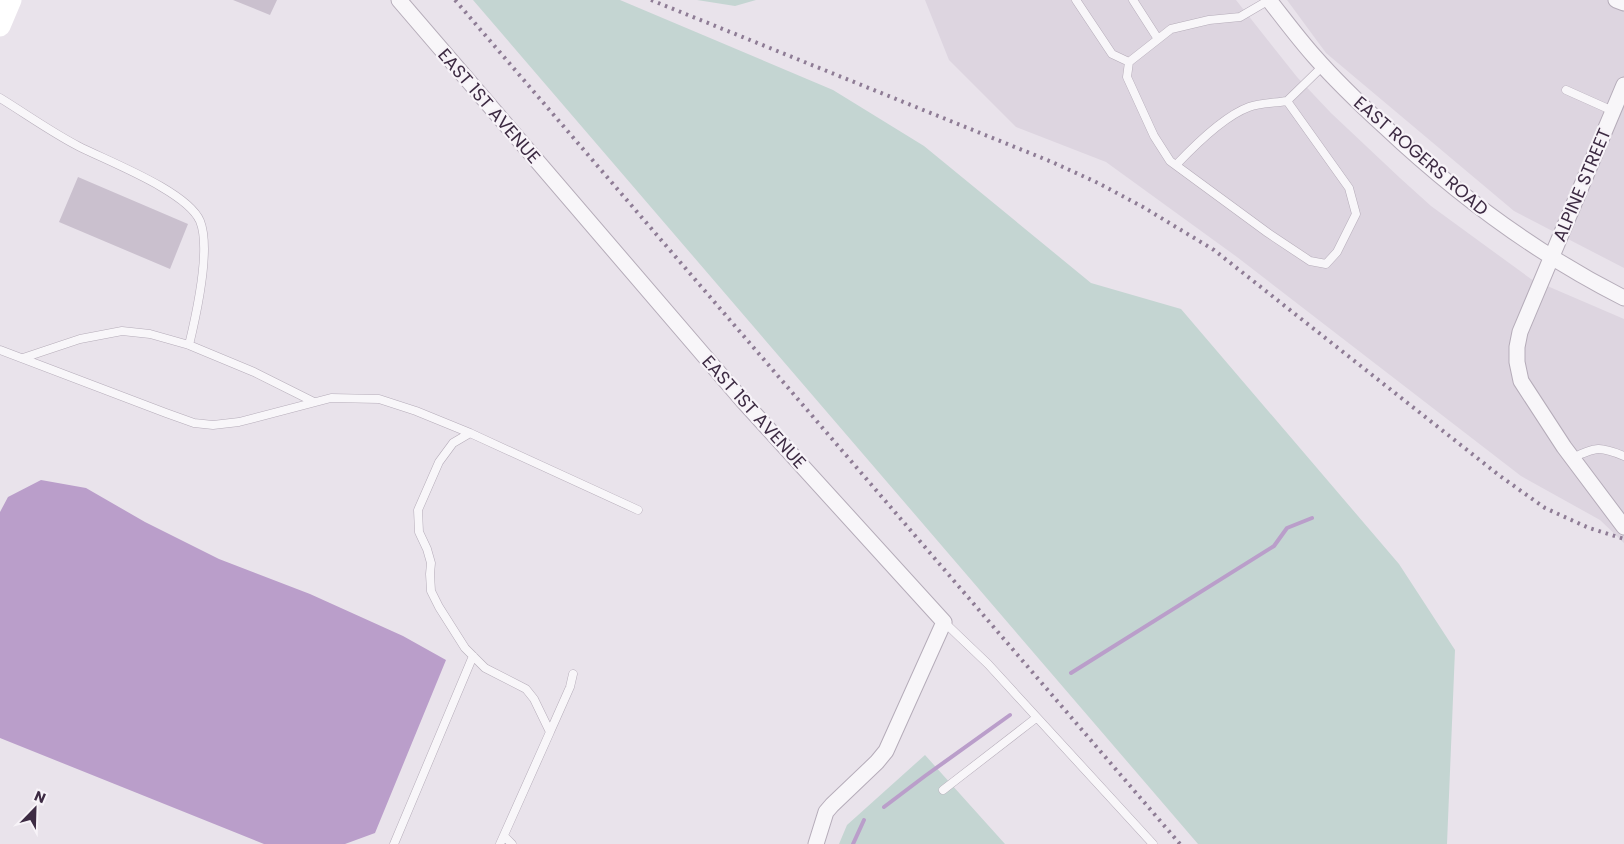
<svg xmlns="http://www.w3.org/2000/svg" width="1624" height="844" viewBox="0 0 1624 844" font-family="Poppins,sans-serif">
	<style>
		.built { fill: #ddd5e0 }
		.green { fill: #c4d5d2 }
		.water { fill: #ba9eca }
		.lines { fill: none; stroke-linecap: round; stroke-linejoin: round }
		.stream { stroke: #ba9eca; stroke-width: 4 }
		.building { fill: #cac0ce }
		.service-casing { stroke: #b5acb9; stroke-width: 9 }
		.minor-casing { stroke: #b5acb9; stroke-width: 17 }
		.service { stroke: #f8f6f9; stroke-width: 8 }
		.minor { stroke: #f8f6f9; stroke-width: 15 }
		.secondary { stroke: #fff; stroke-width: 21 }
		.rail { stroke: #8e7c95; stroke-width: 4; stroke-dasharray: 2.5 5; stroke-linecap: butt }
		.labels { text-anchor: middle; stroke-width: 4.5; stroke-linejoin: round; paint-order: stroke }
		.street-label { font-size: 18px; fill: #3d2b43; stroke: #f7f3f8 }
	</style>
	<rect width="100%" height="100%" fill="#e9e3eb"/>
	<path class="built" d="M925,0H1236L1297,77L1331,113L1400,178L1431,206L1531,279L1624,319V543L1600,520L1521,476L1237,257L1106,162L1016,127L949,60Z
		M1287,0H1624V268L1514,211L1326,53Z"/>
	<path class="green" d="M473,0H620L833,90L924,146L1091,283L1181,309L1399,564L1455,650L1447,844H1198Z
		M697,0H756L735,6Z
		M925,755L1005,844H839L847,825Z"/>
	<path class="water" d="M41,480L86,488L145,522L219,559L310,594L403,636L446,660L375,833L345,844H264L0,738V512L8,497Z"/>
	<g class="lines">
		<path class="stream" d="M1071,673L1274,546L1287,528L1312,518
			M884,807L925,776L1010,715
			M853,844L864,820"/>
	</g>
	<path class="building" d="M233,0H277L270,15Z
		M78,177L188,224L170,269L59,222Z"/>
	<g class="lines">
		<defs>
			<path id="service" d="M1076,0L1112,54L1129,62
				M1133,0L1158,39
				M1566,90L1613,111
				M0,98C26,114 51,132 78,146C107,161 187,191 200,221C211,248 196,316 189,345
				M1287,101L1323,66
				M1176,165C1194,146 1224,116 1249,107C1260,103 1275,103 1287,101L1349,188L1356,214L1337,252L1326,264L1310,261L1268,233L1170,161L1154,136L1127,77L1129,62L1171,29L1209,20L1240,17L1269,0
				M0,350L166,413L194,423L213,425L239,422L331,398L379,399L416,411L470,433
				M23,358L80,339L122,331L150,334L189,345L254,372L314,402
				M1572,458C1597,447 1599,446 1624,456
				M944,622L988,664L1153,844
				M550,732L570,687L573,674
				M943,790L1036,718
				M504,836L512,844
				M394,844L473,656
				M500,844L550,732L534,699L526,689L485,668L465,648L439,607L431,591L430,574L431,563L427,549L419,532L418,510L439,462L453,443L470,433L638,510"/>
			<path id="minor" d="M399,0L743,401L944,622L886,751L877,762L832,805L826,812L816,844
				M1269,0C1284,19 1298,38 1314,56C1336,81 1360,104 1384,126C1456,194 1535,253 1624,298
				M1616,0L1624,3
				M1624,85L1520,332L1517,347V362L1521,381L1564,447L1624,527"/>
		</defs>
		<use href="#service" class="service-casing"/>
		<use href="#minor" class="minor-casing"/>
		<use href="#service" class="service"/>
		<use href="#minor" class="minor"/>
		<path class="secondary" d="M0,26L11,0"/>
		<path class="rail" d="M455,0L1180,844
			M651,0L1052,162L1098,183L1143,207L1214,250L1500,476L1545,508L1589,528L1624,539"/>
	</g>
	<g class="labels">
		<g class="street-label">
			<text transform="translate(489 106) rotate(49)" y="6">EAST 1ST AVENUE</text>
			<text transform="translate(1421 156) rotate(41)" y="6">EAST ROGERS ROAD</text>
			<text transform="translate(1582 185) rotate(-67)" y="6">ALPINE STREET</text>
			<text transform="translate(754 412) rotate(48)" y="6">EAST 1ST AVENUE</text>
		</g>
	</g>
	<g transform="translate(35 809) rotate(23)" stroke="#f7f3f8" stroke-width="4" paint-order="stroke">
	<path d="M0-4L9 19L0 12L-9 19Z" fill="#3d2b43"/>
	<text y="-8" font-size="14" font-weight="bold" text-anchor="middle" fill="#3d2b43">N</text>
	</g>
</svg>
